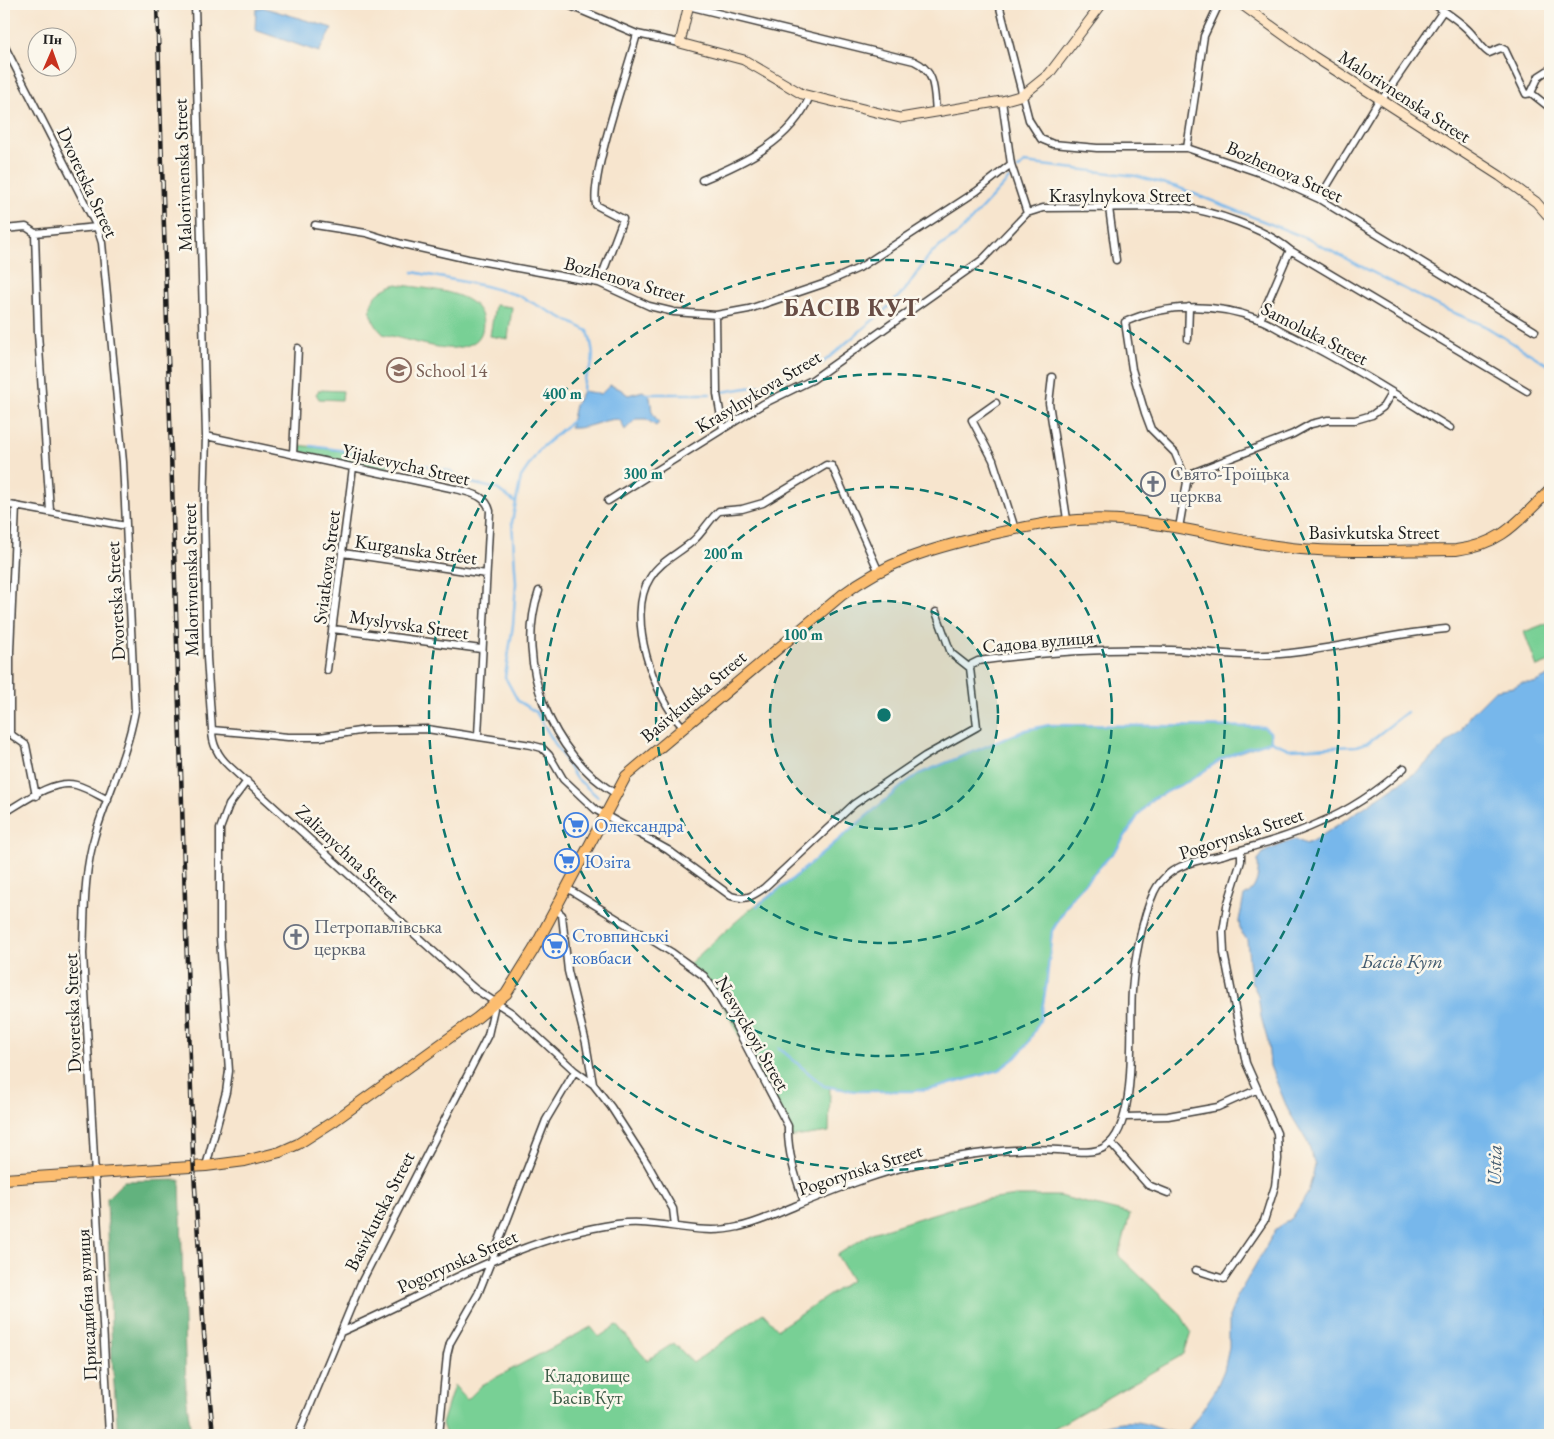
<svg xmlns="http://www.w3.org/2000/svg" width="1554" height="1439" viewBox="0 0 1554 1439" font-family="'EB Garamond',serif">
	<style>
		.green { fill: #78d095; stroke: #4a7658 }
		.forest { fill: #62b27e; stroke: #3f674d }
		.water { fill: #77b7eb; stroke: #4a6a84 }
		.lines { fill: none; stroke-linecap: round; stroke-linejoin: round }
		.stream { stroke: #77b7eb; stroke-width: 2.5 }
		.street-casing { stroke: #3d3a37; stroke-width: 9 }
		.secondary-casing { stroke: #3d3a37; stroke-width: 11 }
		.primary-casing { stroke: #3d3a37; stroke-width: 12 }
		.street { stroke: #fff; stroke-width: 6 }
		.secondary { stroke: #fee5c5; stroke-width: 9 }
		.primary { stroke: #fcbd6f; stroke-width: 10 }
		.rail-casing { stroke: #1c1c1c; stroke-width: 4.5 }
		.rail { stroke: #fbf7ec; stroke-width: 2.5; stroke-dasharray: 8; stroke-linecap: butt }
		.ring { fill: none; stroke: #0f766e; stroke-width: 2.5; stroke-dasharray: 9 6 }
		.labels { text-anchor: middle; stroke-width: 5; stroke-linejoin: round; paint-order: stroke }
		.street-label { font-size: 19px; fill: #1c1c1c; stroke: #fbf7ec }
		.education-label { font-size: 19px; fill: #785e54; stroke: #fbf7ec; text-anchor: start }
		.worship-label { font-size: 19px; fill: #5b616d; stroke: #fbf7ec; text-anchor: start }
		.shop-label { font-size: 19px; fill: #366cbe; stroke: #fbf7ec; text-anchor: start }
		.park-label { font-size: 19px; fill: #3c5b46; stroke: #fbf7ec }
		.water-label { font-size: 20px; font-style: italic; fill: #405a6f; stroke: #fbf7ec }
		.district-label { font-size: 24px; font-weight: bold; letter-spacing: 1px; fill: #684d45; stroke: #fbf7ec }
		.centre { fill: #0f766e; stroke: #fbf7ec; stroke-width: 2.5 }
		.ring-label { font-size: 15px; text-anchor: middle; font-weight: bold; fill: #0f766e; stroke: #fbf7ec; stroke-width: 5; stroke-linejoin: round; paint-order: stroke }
	</style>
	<rect width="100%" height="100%" fill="#fbf7ec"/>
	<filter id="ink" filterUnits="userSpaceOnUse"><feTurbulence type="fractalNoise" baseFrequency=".02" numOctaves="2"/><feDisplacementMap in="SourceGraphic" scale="10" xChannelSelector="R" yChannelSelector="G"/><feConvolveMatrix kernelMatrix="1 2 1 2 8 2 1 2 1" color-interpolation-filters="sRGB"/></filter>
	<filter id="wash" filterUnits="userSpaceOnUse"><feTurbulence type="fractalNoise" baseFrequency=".0096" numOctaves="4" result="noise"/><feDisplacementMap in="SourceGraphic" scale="20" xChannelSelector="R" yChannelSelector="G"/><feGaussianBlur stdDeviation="1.12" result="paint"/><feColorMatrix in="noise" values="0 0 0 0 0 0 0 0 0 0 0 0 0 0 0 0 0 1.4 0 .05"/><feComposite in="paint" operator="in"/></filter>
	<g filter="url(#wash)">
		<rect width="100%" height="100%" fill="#f7e5ce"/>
		<path class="green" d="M397,284C425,290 491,289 482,331C479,343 466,347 455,348C439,350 401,338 383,334C362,312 368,293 397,284Z
			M495,305L512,307L508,339L490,336Z
			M319,390L343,391L342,400L319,399L316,394Z
			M299,445L389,457L393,458L391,465L384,470L302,452Z
			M1550,622V662L1537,667L1524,632Z
			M1049,725L1264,727L1270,732L1271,741L1223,758L1189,781L1153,799L1139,814L1118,847L1072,897L1052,931L1046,987L1040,1020L1028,1043L1016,1057L999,1070L936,1088L913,1091H856L830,1087L829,1132L787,1138L788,1126L715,991L689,964L749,910L790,881L907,782L919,774L1026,730Z
			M1018,1196H1059L1130,1214L1119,1256L1181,1315L1191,1332L1184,1354L1042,1435H446L442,1424L454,1385L467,1400L482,1385L591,1327L599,1337L617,1325L647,1360L674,1343L693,1363L763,1313L778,1329L852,1280L837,1255L872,1233L971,1202Z"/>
		<path class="forest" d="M180,1180L186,1393L191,1435H118L112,1359L107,1198L124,1181Z"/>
		<path class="water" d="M262,7L332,28L319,52L255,30L256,10Z
			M610,385L620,389L628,395L643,391L650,397L652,412L659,423L656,426L646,419H636L625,430L620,420C608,416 589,430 570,428L575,405L583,391L601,394Z
			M1550,675V1435H1078C1101,1427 1121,1417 1146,1424C1163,1429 1168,1434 1187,1432L1215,1391L1224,1370L1229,1348V1317L1237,1297L1276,1229L1292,1218L1308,1193L1315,1166L1308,1143L1288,1110L1270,1066L1268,1042L1261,1017L1258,995L1251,981L1247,940L1240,930L1239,921L1244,896C1258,889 1259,874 1258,860L1264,852L1295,839L1306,844L1318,838L1418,771L1461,730L1470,715L1495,690L1514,687L1521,683H1534Z"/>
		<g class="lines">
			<path class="stream" d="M1018,169L1024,163L1136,176L1177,187L1306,238L1438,306L1485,326L1550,366
				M413,272L485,286L517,295L588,331C591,342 596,358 590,368C585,377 583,380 583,391
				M722,392L771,384L820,365L885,310L905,290L931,253L959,233L1009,179
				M643,394H710
				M572,421L540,449L521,477L512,522L516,583L513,625L505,677L518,701L536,712L575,777L598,797
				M311,446L389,457L450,471L467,482L497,489L516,503
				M757,906L790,881L907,782L919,774L1026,730L1049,725L1264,727L1270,732L1271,741
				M779,1048L824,1086L855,1091H913L936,1088L999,1070L1016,1057L1028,1043L1040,1020L1046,987L1052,931L1072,897L1118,847L1139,814L1152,799L1189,781L1223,758L1245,749L1271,741L1289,749L1356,746L1369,742L1407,712"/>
		</g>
	</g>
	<g filter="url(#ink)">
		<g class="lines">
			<defs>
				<path id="street" d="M195,4L206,436L204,508L207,658L212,730L288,737H320L366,730L427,729L531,745L542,748L549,755L563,779L596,810L668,850L731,896C746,901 752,896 764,888L854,804L925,756L977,727L970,668L972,664L978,661C1042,652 1106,648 1171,650C1202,651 1234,657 1266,655C1326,652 1385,634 1446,629
					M566,4L637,34L680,43
					M999,4L1029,120L1041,139L1053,144L1097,148H1187L1266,175L1319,199L1535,331
					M1434,4C1445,12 1457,19 1467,29C1475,36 1480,47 1489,53L1501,48L1505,50L1526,94L1531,93L1539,76L1550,69
					M688,6L914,61C936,71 934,91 936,112
					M4,45L97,227L102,243L123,462L135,711C127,755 108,793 95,835C83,874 85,915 83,954L109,1435
					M1531,93L1550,108
					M1002,101L1011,164L1027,213
					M1381,101L1443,11
					M1187,148L1204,36L1219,4
					M702,180C744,163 791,141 810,96
					M1319,199L1379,100
					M1109,208L1116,260
					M315,225L366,233L402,244L468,259L599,283L649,306L674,312L716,315L749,309L823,284L859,268L977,191L1011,164
					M4,229L26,227L35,233L97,227
					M35,233L38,333L50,511
					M599,283L623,219L596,205C590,175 628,69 637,34
					M716,315L717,394L723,429
					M1260,320L1290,250
					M1188,339L1189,307
					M1052,377L1049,403L1067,519
					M996,403L972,420L993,460L1015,529
					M206,436L460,490C474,494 486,496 490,511L478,735
					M293,455L298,348
					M1187,482L1175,453L1151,429L1145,413L1132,369L1125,322C1167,303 1215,303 1258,319C1270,323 1281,331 1292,336C1347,363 1398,396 1450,428
					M608,501L763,404L812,380L982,260L1027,213L1043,208L1179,207C1214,211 1263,228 1290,250L1527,391
					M4,504L126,526
					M16,506L10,651V732L13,736L26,745L36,796
					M1179,528L1187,482L1195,472L1293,434L1311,424L1328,420H1355L1372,415L1383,407L1392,392
					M343,553L486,574
					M539,591C514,664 552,755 616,794
					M936,612L951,653L970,668
					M333,629L481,649
					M327,670L353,467
					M683,727C654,697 625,616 650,578C660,561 680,553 694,540C703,532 709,520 719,511L742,509L763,503L826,465L832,466L878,570
					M212,730C212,745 218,756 229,766L475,989L512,1013L575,1071L593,1084L611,1107L647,1163L673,1209L675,1226
					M4,813C23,802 53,779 76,785C87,788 98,795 108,800
					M567,888L671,952L704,976L715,991L734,1023L788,1126C787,1152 796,1178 804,1202
					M556,910L562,915L568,971L586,1043L593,1084
					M1125,1117L1168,1116L1218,1107L1256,1090
					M1111,1143L1148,1185L1168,1193
					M206,1166L226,1092L229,1071L220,938V829L229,805L247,781
					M1196,1270L1224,1279L1264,1221L1275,1186L1278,1159L1277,1133L1246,1063L1224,953L1223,932L1227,906L1241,861V850
					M341,1332C433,1292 516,1238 617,1224C659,1218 697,1237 738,1227C758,1223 776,1214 795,1206C835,1190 876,1173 917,1164C963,1155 1011,1147 1058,1150C1073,1151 1091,1155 1105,1147C1139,1126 1129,1027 1132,991C1134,962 1142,918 1154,892C1157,885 1165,876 1171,872C1185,862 1206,859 1223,855C1255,846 1289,837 1319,823C1350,810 1378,791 1404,768
					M298,1435L361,1283L488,1035L495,1004
					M439,1435L447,1355L450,1343L478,1294L492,1259L546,1120L575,1071"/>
				<path id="secondary" d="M689,4L680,43L744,60L802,94L900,118L1002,101L1023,95L1049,74L1102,4
					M1241,4L1313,56L1500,176L1536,202L1550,218"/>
				<path id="primary" d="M4,1179L206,1166L245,1161L280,1152L298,1144L334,1121L477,1018L506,994L534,949L626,776L842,595C887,561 930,549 984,536C1037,524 1077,515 1133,521C1189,527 1244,544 1301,549C1352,553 1405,550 1456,550C1503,544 1518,521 1550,490"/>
			</defs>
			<use href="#street" class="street-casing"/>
			<use href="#secondary" class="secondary-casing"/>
			<use href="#primary" class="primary-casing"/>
			<use href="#street" class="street"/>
			<use href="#secondary" class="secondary"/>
			<use href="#primary" class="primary"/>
			<defs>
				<path id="rail" d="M157,4L193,1155L204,1334L213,1435"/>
			</defs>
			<use href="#rail" class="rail-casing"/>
			<use href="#rail" class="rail"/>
		</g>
	</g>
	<circle cx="884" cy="715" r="114" fill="#0f766e" fill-opacity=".12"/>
	<g class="ring">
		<circle cx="884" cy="715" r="114"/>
		<circle cx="884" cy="715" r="228"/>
		<circle cx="884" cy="715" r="341"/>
		<circle cx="884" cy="715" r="455"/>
	</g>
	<defs>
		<symbol id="school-ring" viewBox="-11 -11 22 22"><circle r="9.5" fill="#fbf7ec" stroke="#8d6e63" stroke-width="1.5"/><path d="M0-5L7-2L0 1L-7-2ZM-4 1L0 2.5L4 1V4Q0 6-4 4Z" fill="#8d6e63"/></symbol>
		<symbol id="church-ring" viewBox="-11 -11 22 22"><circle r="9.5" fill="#fbf7ec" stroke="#6b7280" stroke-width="1.5"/><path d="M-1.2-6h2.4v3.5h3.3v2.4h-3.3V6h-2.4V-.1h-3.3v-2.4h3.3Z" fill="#6b7280"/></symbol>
		<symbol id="supermarket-ring" viewBox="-11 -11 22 22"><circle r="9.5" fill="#fbf7ec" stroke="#3f7fe0" stroke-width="1.5"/><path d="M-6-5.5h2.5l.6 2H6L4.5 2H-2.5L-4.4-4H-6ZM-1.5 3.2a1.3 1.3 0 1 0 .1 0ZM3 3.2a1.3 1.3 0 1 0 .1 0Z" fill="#3f7fe0"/></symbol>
	</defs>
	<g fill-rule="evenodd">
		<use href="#school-ring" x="385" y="356" width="28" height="28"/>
		<use href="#church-ring" x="1139" y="470" width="28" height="28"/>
		<use href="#supermarket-ring" x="562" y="811" width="28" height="28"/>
		<use href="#supermarket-ring" x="553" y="847" width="28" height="28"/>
		<use href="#church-ring" x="282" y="923" width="28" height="28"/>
		<use href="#supermarket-ring" x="541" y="932" width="28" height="28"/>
	</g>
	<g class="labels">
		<g class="street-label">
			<text transform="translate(1405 96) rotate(33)" y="7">Malorivnenska Street</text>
			<text transform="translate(1285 171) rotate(24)" y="7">Bozhenova Street</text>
			<text transform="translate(182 175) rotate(-92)" y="7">Malorivnenska Street</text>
			<text transform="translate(88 182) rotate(65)" y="7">Dvoretska Street</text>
			<text x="1120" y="202">Krasylnykova Street</text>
			<text transform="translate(625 279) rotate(16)" y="7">Bozhenova Street</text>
			<text transform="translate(1315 333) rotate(27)" y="7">Samoluka Street</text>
			<text transform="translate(758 391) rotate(-31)" y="7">Krasylnykova Street</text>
			<text transform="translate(406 464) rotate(13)" y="7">Yijakevycha Street</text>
			<text x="1374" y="539">Basivkutska Street</text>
			<text transform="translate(416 549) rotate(8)" y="7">Kurganska Street</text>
			<text transform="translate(326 567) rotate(-83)" y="7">Sviatkova Street</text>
			<text transform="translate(190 580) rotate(-91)" y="7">Malorivnenska Street</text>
			<text transform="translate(115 601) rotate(-93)" y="7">Dvoretska Street</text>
			<text transform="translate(409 624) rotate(8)" y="7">Myslyvska Street</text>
			<text transform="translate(1038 641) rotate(-5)" y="7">Садова вулиця</text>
			<text transform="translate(693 696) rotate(-40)" y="7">Basivkutska Street</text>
			<text transform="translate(1241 833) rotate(-18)" y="7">Pogorynska Street</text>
			<text transform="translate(348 853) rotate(43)" y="7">Zaliznychna Street</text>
			<text transform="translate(72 1013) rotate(-92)" y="7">Dvoretska Street</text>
			<text transform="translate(753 1033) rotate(60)" y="7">Nesvyckoyi Street</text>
			<text transform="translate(860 1169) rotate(-18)" y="7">Pogorynska Street</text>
			<text transform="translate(379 1211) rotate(-63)" y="7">Basivkutska Street</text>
			<text transform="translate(457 1261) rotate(-24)" y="7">Pogorynska Street</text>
			<text transform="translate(86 1305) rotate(-93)" y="7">Присадибна вулиця</text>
		</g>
		<g class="education-label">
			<text x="416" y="377">School 14</text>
		</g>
		<g class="worship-label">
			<text x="1170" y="480">Свято-Троїцька<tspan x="1170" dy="22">церква</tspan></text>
			<text x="314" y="933">Петропавлівська<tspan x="314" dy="22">церква</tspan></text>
		</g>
		<g class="shop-label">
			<text x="594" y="832">Олександра</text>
			<text x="584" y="868">Юзіта</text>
			<text x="572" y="942">Стовпинські<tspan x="572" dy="22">ковбаси</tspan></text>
		</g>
		<g class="park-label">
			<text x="587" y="1382">Кладовище<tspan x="587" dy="22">Басів Кут</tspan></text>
		</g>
		<g class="water-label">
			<text x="1402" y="968">Басів Кут</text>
			<text transform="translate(1494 1165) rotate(-89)" y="7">Ustia</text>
		</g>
		<g class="district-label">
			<text x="852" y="316">БАСІВ КУТ</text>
		</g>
	</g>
	<circle cx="884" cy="715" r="8" class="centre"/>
	<g class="ring-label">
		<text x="562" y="399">400 m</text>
		<text x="643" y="479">300 m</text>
		<text x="723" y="559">200 m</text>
		<text x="803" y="640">100 m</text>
	</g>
	<rect width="1554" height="1439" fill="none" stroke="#fbf7ec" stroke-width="20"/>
	<g transform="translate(52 52) rotate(2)"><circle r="24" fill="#fbf7ec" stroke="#a29f99"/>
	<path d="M0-4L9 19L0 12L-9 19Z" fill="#c8321e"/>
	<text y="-8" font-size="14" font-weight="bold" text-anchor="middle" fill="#1c1c1c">Пн</text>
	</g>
</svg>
